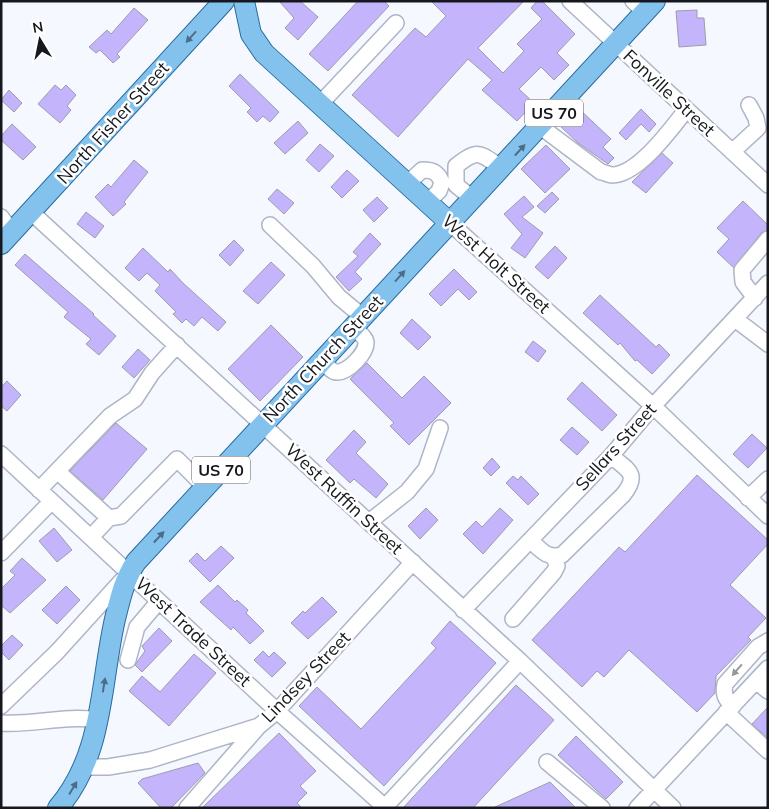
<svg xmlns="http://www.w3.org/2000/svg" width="769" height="809" viewBox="0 0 769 809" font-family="Mulish,sans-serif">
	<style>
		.building { fill: #c4b4fb; stroke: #9f9cad }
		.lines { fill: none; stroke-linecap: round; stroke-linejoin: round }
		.minor-casing { stroke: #aeb5c5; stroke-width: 18 }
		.major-casing { stroke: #286c9d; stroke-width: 22 }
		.minor { stroke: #fff; stroke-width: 15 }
		.major { stroke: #83c2ed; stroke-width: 20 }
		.oneway { fill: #4c6d86 }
		.oneway2 { fill: #96979a }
		.labels { text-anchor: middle; stroke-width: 5; stroke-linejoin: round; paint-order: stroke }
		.shield { fill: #fff; stroke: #5c5d62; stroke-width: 1 }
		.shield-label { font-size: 16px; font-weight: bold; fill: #16181e }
		.street-label { font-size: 18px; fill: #16181e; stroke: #fff }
	</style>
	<rect width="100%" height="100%" fill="#f5f8ff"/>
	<path class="building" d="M279,1H300L318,17L298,40L285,28L294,18Z
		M358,1H384L389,6L328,71L309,54Z
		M431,1H524L478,48L503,73L524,51L517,44L542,19L531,8L537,1H542L575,34L557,53L569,65L554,80L541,67L519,89L534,103L517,121L482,90L492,80L468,59L398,137L352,95L415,28L426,37L446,16Z
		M134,8L148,20L117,54L120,57L113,63L100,50L96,53L89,47L107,30L111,34Z
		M697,10V18H704L706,45L679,47L676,11Z
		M240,74L279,112L270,122L263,116L257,122L247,112L251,108L229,86Z
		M55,85L61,90L66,85L76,95L67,106L71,110L60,123L38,104Z
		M9,90L22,103L14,112L1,100Z
		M577,107L611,139L603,147L614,158L608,164L578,143L559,125Z
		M641,109L656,124L649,132L641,124L626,140L619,133Z
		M298,121L308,133L285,154L274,143Z
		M12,124L36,147L23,160L1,140V136Z
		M320,144L334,156L319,172L306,160Z
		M546,145L570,169L545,193L521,169Z
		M662,153L673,163L646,193L632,182Z
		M134,160L148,172L124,202L126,204L113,216L95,197L108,184L111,187Z
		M347,170L359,181L342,198L331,187Z
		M277,189L294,203L284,214L268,199Z
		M552,192L559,199L545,213L537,206Z
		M524,196L534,207L522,217L543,233L525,258L511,248L522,234L504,214Z
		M377,197L388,208L374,222L363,210Z
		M743,201L768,225V230L761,233L734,268L717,252L729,239L717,228Z
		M86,212L104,226L95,238L77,224Z
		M370,233L381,244L355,272L362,279L349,291L336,277L358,256L353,252Z
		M234,240L244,250L230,266L219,255Z
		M555,246L567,258L548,279L535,267Z
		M143,248L168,272L170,269L183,283L226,322L218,331L202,317L194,326L186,319L182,323L173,314L176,312L155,291L160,285L147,273L139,281L125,268Z
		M25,254L94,314L93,315L116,336L99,355L86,344L91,339L64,317L68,312L15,265Z
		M271,262L285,275L258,304L243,291Z
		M454,269L477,292L469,300L458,289L441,306L429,294Z
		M600,295L656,347L659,344L670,355L652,374L637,360L635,361L620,343L618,345L583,313Z
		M412,319L431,337L418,350L400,333Z
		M271,325L303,357L260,401L228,369Z
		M533,341L546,351L538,362L525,352Z
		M138,349L150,360L134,378L122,367Z
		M367,363L402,398L424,376L451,403L409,445L390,426L394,423L350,379Z
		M7,381L21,395L7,411L1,406V387Z
		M582,382L617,415L602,431L567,399Z
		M116,423L147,449L103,500L70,471Z
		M572,427L589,442L577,455L560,440Z
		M354,430L366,442L356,453L388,484L376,498L354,479L350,483L326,460Z
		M752,434L767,448L748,468L733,454Z
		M492,458L500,467L491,476L483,468Z
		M697,475L768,540V544L730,585L766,618L748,637L751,640L716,676L715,693L697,712L629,650L604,677L597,671L582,687L532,640L619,547L625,552Z
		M513,476L518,480L521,476L539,494L528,505L506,483Z
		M426,508L438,520L420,539L408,526Z
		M500,508L513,520L483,554L463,534L476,521L482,527Z
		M54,528L72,550L57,562L39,541Z
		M221,546L234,558L210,582L189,561L197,553L205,561Z
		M22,558L46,580L10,613L1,605V589L15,575L10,571Z
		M218,585L235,602L237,600L248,610L246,613L264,631L250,644L233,627L231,630L200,602Z
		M66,586L80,600L57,624L42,610Z
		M322,597L337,612L308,639L291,623L303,611L305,613Z
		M450,621L496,663L384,786L299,706L317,687L361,729L436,648L431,643Z
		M159,628L172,641L142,672L135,665L145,651L142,646Z
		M12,635L23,645L9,660L1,652V646Z
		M263,651L269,657L274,652L286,663L272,677L254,660Z
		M194,654L216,673L169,726L129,691L142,676L160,692Z
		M516,685L554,720L473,808H403Z
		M768,707V738L752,724Z
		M279,733L316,771L300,786L307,793L297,803L302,808H202Z
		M576,736L623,782L606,799L558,755Z
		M198,763L205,773L171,808H161L138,783L142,779Z
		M550,782L576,808H493Z"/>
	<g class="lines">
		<defs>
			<path id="minor" d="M570,1L768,185
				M633,1L645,13
				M320,104L396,23
				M541,127L601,172C604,172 609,175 612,175C638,175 671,129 686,110
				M732,152L758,128L756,118L749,105
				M407,184L422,170C433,170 438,172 442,183L439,191L427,203
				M473,199L456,185V166C479,147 480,154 502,168
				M31,212L520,661L673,808
				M1,217L12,232
				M450,223L653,406L768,516
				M270,225L313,266L339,297L363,317
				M755,298L743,282L742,270L768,239
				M735,319L768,344
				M323,361C327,365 332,373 338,372C348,372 367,353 366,342C365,336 358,332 354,328
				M1,454L277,711L386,808
				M57,471L110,416L135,399L152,373L177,345
				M39,490L57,471L109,518
				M748,498L768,479
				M369,522L407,492L426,469L440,428
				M91,537L109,518L121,516L177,459L205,487
				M530,540C541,550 547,559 562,555L623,495C640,474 628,470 611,456
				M1,553L51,502
				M463,610L611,456L653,406L768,283
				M513,619L554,572L557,566L554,557
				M128,660L137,627L159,601
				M756,681L768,691
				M1,706L57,652L125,577
				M733,706C725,699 723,694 725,684L758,647L768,641
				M726,712L768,751
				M1,723C35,725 63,715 98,720
				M547,762L602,808
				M85,767H108L150,760L259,726L277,711L413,562
				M187,808L258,727
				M384,808L520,661
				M637,808L768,668"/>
			<path id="major" d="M244,1L251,34L264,53L450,223
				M1,244L224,1
				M58,808C104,754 100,685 115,619C120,599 124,580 136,562L655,1"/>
		</defs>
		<use href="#minor" class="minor-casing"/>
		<use href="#major" class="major-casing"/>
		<use href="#minor" class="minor"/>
		<use href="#major" class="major"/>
	</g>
	<defs><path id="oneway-solid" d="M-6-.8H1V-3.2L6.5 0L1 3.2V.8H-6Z" transform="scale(1.25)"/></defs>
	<g class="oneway">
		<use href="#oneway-solid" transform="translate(191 37) rotate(132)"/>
		<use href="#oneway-solid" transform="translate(520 150) rotate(-47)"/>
		<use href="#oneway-solid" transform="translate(400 276) rotate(-48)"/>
		<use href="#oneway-solid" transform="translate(159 537) rotate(-47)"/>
		<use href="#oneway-solid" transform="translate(104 685) rotate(-81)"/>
		<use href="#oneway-solid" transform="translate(73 788) rotate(-59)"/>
	</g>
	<use class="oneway2" href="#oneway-solid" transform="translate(737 670) rotate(131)"/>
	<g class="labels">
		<g class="shield">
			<rect x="525" y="99.5" width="58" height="27" rx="4"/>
			<rect x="192" y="456.5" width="58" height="27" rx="4"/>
		</g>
		<g class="shield-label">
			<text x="554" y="119">US 70</text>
			<text x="221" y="476">US 70</text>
		</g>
		<g class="street-label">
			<text transform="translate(669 93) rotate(43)" y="6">Fonville Street</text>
			<text transform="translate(113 123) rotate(-48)" y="6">North Fisher Street</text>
			<text transform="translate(496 264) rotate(42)" y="6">West Holt Street</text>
			<text transform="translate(323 359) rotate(-47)" y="6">North Church Street</text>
			<text transform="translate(616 447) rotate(-48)" y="6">Sellars Street</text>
			<text transform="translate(344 499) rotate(43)" y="6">West Ruffin Street</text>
			<text transform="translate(193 632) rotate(43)" y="6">West Trade Street</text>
			<text transform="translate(306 677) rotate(-46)" y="6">Lindsey Street</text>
		</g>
	</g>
	<rect width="769" height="809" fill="none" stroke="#16181e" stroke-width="5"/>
	<g transform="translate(40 40) rotate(350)" stroke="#ffffff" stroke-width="4" paint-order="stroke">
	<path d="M0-4L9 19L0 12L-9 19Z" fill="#16181e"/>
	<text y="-8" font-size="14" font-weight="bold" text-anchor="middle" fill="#16181e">N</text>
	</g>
</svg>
